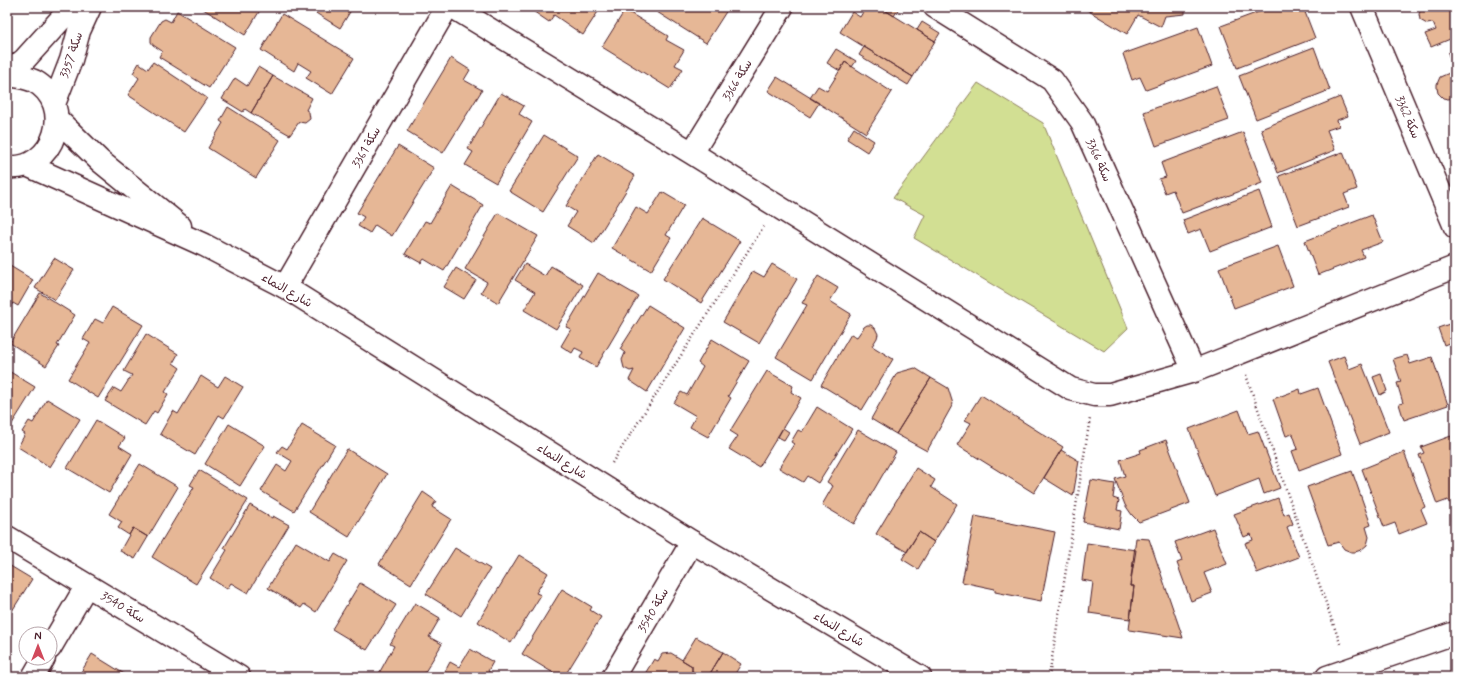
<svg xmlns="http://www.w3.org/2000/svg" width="1462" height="684" viewBox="0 0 1462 684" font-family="Mynerve,'Playpen Sans Arabic',sans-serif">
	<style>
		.green { fill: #d2df93; stroke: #8e7f5f }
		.building { fill: #e6b796; stroke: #4a1f2b }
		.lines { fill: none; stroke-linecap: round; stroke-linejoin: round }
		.minor-casing { stroke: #4a1f2b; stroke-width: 25 }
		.tertiary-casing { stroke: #4a1f2b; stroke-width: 25 }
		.path { stroke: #4a1f2b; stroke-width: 2.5; stroke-dasharray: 1 3; stroke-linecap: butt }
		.minor { stroke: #fff; stroke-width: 22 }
		.tertiary { stroke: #fff; stroke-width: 22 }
		.labels { text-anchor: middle; stroke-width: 3.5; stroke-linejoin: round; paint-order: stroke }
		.street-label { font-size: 12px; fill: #4a1f2b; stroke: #fff }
	</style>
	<rect width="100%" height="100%" fill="#fff"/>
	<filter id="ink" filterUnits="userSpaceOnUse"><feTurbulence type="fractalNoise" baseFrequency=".025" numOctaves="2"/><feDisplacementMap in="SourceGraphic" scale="8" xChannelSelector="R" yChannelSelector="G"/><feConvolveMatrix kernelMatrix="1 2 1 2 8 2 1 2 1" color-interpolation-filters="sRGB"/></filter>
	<g filter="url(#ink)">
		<path class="green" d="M978,83L1043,123L1128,328L1104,351L914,238L925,215L893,198Z"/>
		<path class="building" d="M200,7H262L245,35Z
			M306,7H353L340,28Z
			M527,7H601L583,35L554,15L549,22Z
			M649,7H729L706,43Z
			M866,7H880L935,41L913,77L840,32L852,12L860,17Z
			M880,7H897L899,8L894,16Z
			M1082,7H1185V14L1165,16L1161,27L1138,15L1127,34Z
			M1272,7H1303L1315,38L1237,68L1221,26Z
			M1422,7H1455V37L1431,47L1425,34L1436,30L1433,23L1427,24L1420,20L1419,14Z
			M625,10L668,36L666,40L684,50L675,65L683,69L670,89L602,47Z
			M177,11L235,47L209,88L159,57L162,51L153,45L151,42V37L161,21L165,19L171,22Z
			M282,14L354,58L332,94L306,78L311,71L298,63L294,71L261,50Z
			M922,22L940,33L935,41L917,30Z
			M1198,27L1212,66L1146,90L1140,77L1132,80L1123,54Z
			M864,47L913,77L908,85L859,55Z
			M1314,47L1330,90L1256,119L1239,76Z
			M836,49L856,61L852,67L845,62L840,71L827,63Z
			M1455,50V102L1454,98L1448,99L1443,98L1438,93L1437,88V84L1440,77L1454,71L1448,53Z
			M451,58L470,70L464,80L482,90L443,153L407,131Z
			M153,62L207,98L184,132L128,95L139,78L133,73L139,63L148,69Z
			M845,62L892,92L866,133L810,98L818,86L827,91Z
			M258,67L273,76L251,113L245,109L243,112L222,99L235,78L247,86Z
			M273,76L312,98L306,110L309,112L310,119L305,123L299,122L290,135L251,113Z
			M777,77L819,103L810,117L768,91Z
			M1216,86L1229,120L1156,146L1144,112Z
			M501,93L524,106L519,114L532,122L496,183L465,165L473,152L468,149Z
			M1340,97L1348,116L1337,120L1339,126L1327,130L1335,150L1278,173L1261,129Z
			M228,107L280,140L256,178L208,148L223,123L220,121Z
			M854,128L874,141L867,152L847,139Z
			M1243,132L1262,183L1182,213L1173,190L1165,193L1159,179L1166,177L1161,163Z
			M544,135L578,156L543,212L509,191Z
			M398,146L434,168L392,236L375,225L370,233L358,226L364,217L357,213Z
			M1343,152L1357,189L1344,194L1349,207L1298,226L1279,176Z
			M598,154L635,176L594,243L567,226L576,212L566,206Z
			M452,186L483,205L444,271L424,259L421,263L405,254L425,221L430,223Z
			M1259,191L1272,227L1210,251L1201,229L1188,234L1183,220Z
			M662,192L684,205L666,235L671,238L651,271L612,248L636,207L648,214Z
			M498,213L538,236L498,303L481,292L487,282L465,269Z
			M1372,215L1383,242L1361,250L1364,257L1318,275L1305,241Z
			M702,218L740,241L701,303L663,279Z
			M1278,246L1293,286L1234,308L1219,268Z
			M54,258L74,270L55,300L35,288Z
			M525,264L545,276L551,266L583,285L556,329L524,310L535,292L515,280Z
			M772,264L797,279L759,343L723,322L753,271L764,277Z
			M10,266L33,280L18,306L13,303L7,312V272Z
			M456,268L476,280L464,299L444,287Z
			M598,273L638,296L596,367L580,358L583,352L575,348L572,353L561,346L571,329L566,327Z
			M818,276L838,288L830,301L851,314L813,379L776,357L807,305L802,303Z
			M40,293L75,315L57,345L59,346L46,366L10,343Z
			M648,305L685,328L647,392L629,380L634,370L630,371L624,368L622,360L625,353L620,349Z
			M112,307L143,325L98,398L68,379L90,343L83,339L95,319L103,323Z
			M1455,322V358L1449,343L1444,345L1438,328Z
			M867,325H871L875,328L878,334L877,338L872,346L893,359L862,410L821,385L851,334L857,337L864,327Z
			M146,334L178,354L173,363L180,368L165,392L168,394L157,413L154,411L145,425L105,401L114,388L121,392L132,375L124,371Z
			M712,339L749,361L728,396L731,398L708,437L690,427L696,416L674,403L681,392L687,395L703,367L698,363Z
			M1407,355L1410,364L1432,357L1448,405L1404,420L1399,404L1403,403L1397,383L1401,382L1393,359Z
			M1344,356L1349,369L1362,364L1389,432L1360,444L1328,362Z
			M915,368L931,378L896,434L871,419L897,373Z
			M7,370L35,387L7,432Z
			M767,371L793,386L791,392L801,398L759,467L729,449L738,436L730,431Z
			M1381,374L1387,391L1380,395L1373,377Z
			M201,376L218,387L225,376L243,387L224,418L219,415L195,455L160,434L173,411L178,414Z
			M931,378L948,388L953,404L927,451L896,434Z
			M1318,388L1342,454L1299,470L1292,451L1298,449L1293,434L1286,436L1273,399L1300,389L1301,394Z
			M981,395L1063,447L1034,493L957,445L971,423L965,420Z
			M47,399L80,419L50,467L18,447L25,434L22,432L29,421L33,423Z
			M817,407L852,429L818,483L807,476L803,482L779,468L794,444L791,442L798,430L802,432Z
			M1239,410L1248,434L1258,431L1280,488L1264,494L1259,479L1215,496L1189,429Z
			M96,420L125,438L119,446L132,454L109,493L67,468Z
			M229,424L265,446L240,486L205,464Z
			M302,425L335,445L294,511L261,491L277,465L286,471L292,461L277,452L282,446L287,449Z
			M783,428L789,432L784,440L778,437Z
			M858,430L896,452L854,524L822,505L833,486L827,482Z
			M1451,436L1455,447V500L1449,503L1448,500L1437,504L1419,455L1424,453L1421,447Z
			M1166,440L1190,503L1139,522L1132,515L1125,505L1115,479L1125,476L1120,460L1141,453L1140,450Z
			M347,449L387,474L349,537L309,512Z
			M1061,450L1079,461L1073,496L1044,478Z
			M1404,452L1425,507L1421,509L1427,523L1399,534L1395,523L1384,527L1362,469Z
			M140,464L178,487L148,537L133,528L129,535L118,528L122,522L109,514Z
			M916,468L935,480L931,487L957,504L934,542L919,532L907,552L876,534Z
			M199,470L248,500L196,584L152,557L194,487L190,485Z
			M1352,471L1371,525L1366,527L1369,537L1367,545L1361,550L1355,552H1351L1344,549L1339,542L1328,545L1307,487Z
			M1091,480L1115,484L1113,498L1119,500L1117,510L1122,511L1119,529L1083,522Z
			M423,492L436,501L432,507L451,519L411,584L379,564Z
			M1278,498L1284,515L1289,513L1293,524L1287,527L1299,557L1257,573L1245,543L1253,540L1251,534L1244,537L1234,514Z
			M250,505L272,518L273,516L289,525L248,593L231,583L227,589L210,578L227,550L224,548Z
			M975,516L1055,532L1041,601L995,592V589L962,582Z
			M133,528L148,537L135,559L120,551Z
			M1213,528L1227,564L1204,573L1212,593L1191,601L1177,563L1182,561L1175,542Z
			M919,532L934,542L918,569L902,559Z
			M1136,538L1149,539L1183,638L1129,630L1134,586H1130Z
			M296,542L330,562L335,554L347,561L316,612L304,604L301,608L268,588Z
			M1087,543L1136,550L1130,586H1134L1130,619L1089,613L1093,582L1082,580Z
			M455,548L490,569L461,616L426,594Z
			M519,555L548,573L536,593L541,595L511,643L478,622Z
			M7,564L32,579L7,619Z
			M360,583L396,605L367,650L332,629Z
			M562,589L592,607L590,610L601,617L564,677H560L522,654Z
			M415,603L440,618L429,637L442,644L422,677H377L394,646L390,644Z
			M696,637L723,652L708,677H702L692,671V666L682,660Z
			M470,649L493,662L488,671L496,676V677H442L450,662L459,667Z
			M723,652L741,664L733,677H708Z
			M671,653L692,666V671L689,677H643L654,659L658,661L662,654Z
			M92,654L126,675L125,677H78Z"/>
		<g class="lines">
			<defs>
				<path id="minor" d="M453,7L692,153L1071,389L1094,395H1110L1194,371L1455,267
					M935,7L1052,80L1082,122L1194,371
					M1362,7L1455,227
					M692,153L782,7
					M285,287L447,7
					M7,537L239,677
					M50,648L87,585
					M33,677L44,658
					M613,677L692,542"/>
				<path id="tertiary" d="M7,74L25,59L72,7
					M7,75C17,76 25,77 34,81C76,104 55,172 7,167
					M54,104L71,60L79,31L90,7
					M57,119L100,161L180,226
					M27,165L204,245L285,287L692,542L920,677
					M1327,677L1455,633"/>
			</defs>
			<use href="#minor" class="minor-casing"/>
			<use href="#tertiary" class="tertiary-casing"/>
			<path class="path" d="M1246,375L1341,646
				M612,463L764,226
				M1049,677L1090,418"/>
			<use href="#minor" class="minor"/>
			<use href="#tertiary" class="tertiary"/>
		</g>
	</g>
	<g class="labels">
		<g class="street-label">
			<text transform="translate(71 55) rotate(-71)" y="4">سكة 3357</text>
			<text transform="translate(737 80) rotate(-59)" y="4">سكة 3366</text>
			<text transform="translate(1408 117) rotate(67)" y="4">سكة 3362</text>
			<text transform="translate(366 147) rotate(-60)" y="4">سكة 3361</text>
			<text transform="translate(1099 160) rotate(66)" y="4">سكة 3366</text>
			<text transform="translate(287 290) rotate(30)" y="4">شارع النماء</text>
			<text transform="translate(562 461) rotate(32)" y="4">شارع النماء</text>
			<text transform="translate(123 607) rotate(31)" y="4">سكة 3540</text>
			<text transform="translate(653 610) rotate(-60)" y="4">سكة 3540</text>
			<text transform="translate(839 629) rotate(31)" y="4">شارع النماء</text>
		</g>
	</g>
	<rect width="1462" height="684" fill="none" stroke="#fff" stroke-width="24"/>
	<rect x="12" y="12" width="1438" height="660" fill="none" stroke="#4a1f2b" stroke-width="1.5" filter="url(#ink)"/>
	<g transform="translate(38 646)"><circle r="19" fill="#ffffff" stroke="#b7a5aa"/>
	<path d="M0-3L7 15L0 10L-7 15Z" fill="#d1495b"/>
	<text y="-6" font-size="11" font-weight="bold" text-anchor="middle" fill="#4a1f2b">N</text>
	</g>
</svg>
